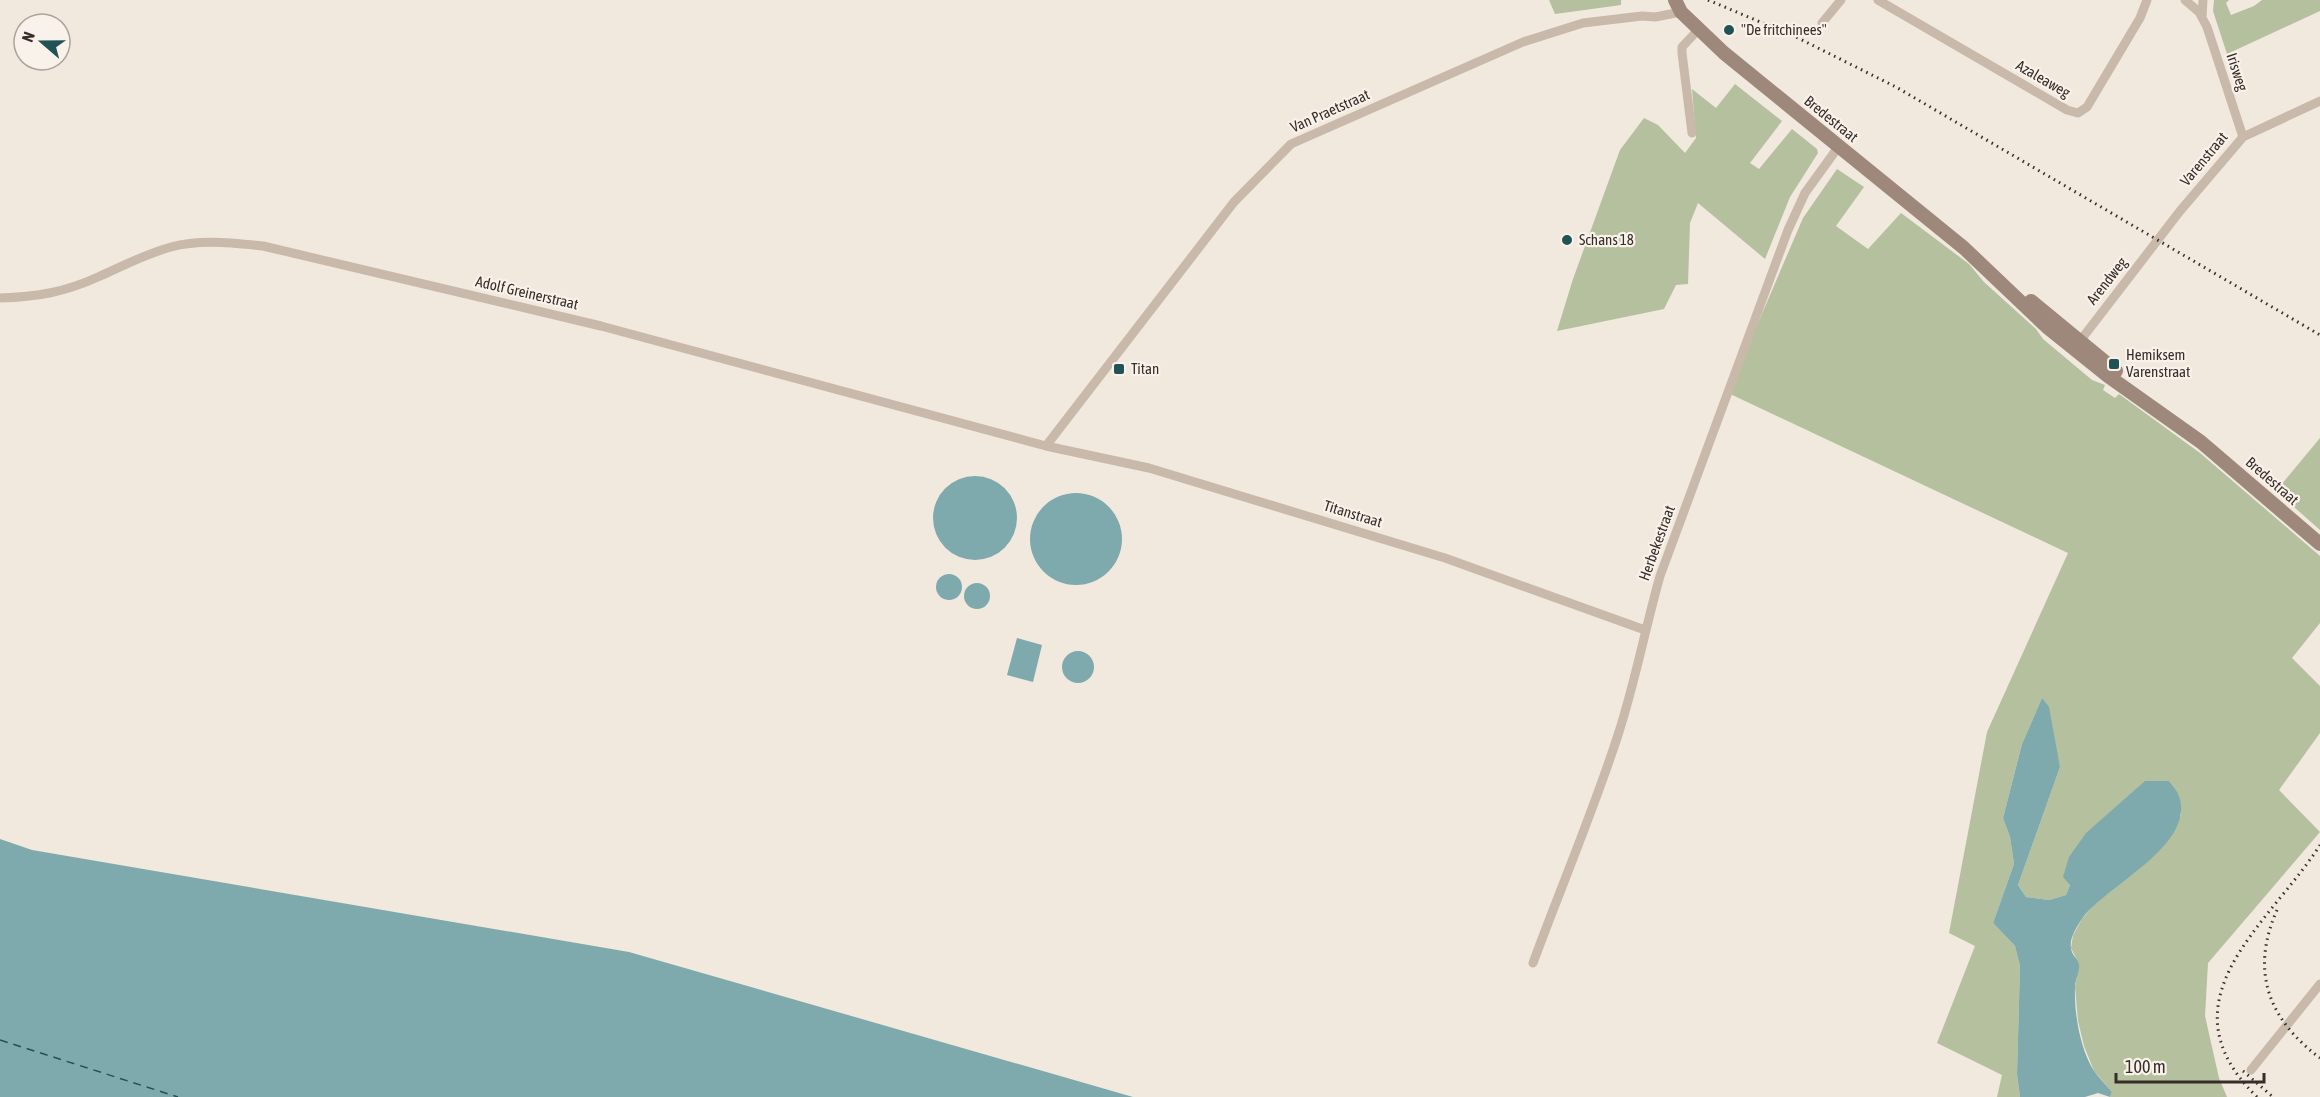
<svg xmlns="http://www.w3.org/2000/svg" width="2320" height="1097" viewBox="0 0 2320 1097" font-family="'Asap Condensed',sans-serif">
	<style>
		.green { fill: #b4c09e }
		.water { fill: #7eaaad }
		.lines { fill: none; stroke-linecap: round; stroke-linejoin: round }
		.ferry { stroke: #215256; stroke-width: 1.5; stroke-dasharray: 8 6; stroke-linecap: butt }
		.minor { stroke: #c9b9aa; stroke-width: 9 }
		.secondary { stroke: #9d887b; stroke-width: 14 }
		.rail { stroke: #372e29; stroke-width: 3; stroke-dasharray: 1.5 4.5; stroke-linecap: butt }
		.poi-dot { fill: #215256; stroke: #f9f2ea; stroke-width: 2 }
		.labels { text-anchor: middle; stroke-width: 4.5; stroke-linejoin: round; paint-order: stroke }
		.poi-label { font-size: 15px; fill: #372e29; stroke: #f9f2ea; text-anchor: start }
		.street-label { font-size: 15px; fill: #372e29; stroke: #f9f2ea }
	</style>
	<rect width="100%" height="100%" fill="#f1e8de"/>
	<path class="green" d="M1549,0H1621V5L1555,14Z
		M2214,0H2229L2226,3L2231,15L2254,6L2262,0H2320V11L2227,54L2213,11Z
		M1735,84L1782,121L1750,163L1759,169L1792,129L1817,149L1818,153L1790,197L1765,259L1698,203L1690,223L1688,284L1676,285L1664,309L1557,331L1573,279L1620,150L1644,118L1658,125L1685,153L1696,138L1692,89L1716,108Z
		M1837,169L1864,187L1836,226L1868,249L1901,213L1969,264L1984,282L2036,329L2043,339L2092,380L2105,385L2103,390L2115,398L2119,394L2200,453L2320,556V623L2292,658L2320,686V733L2279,790L2320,832L2208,963L2205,1016L2219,1078L2227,1097H2110L2112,1092L2094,1071L2084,1046L2078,1021L2075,987L2079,964L2071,948L2073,935L2082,919L2095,903L2113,889L2181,816L2179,796L2169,781L2070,885L2066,895L2049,900L2026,897L2018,885L2060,767L2042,698L2022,744L2003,818L2010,837L2014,864L1993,923L2015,946L2020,966L2017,1074L2020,1097H1997L2002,1075L1937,1043L1975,946L1949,933L1987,732L2068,553L1728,393L1803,218Z
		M2320,438V530L2276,491Z"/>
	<path class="water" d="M933 518a42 42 0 1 1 84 0a42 42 0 1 1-84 0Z
		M1030 539a46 46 0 1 1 92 0a46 46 0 1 1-92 0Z
		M936 587a13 13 0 1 1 26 0a13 13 0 1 1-26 0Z
		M964 596a13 13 0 1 1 26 0a13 13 0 1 1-26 0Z
		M1017,638L1042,645L1033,682L1007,675Z
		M1062 667a16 16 0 1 1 32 0a16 16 0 1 1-32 0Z
		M2042,698L2049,707L2060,767L2018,885L2026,897L2049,900L2066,895L2070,885L2063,877L2069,857L2086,833L2145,781H2169C2172,785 2177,791 2179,796C2196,846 2106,885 2082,919C2077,926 2069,939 2071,948C2071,954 2078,959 2079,964C2080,971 2075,980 2075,987C2074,1013 2080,1049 2094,1071C2099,1078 2106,1085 2112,1092L2110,1097L2098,1093L2085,1097H2020L2017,1074L2020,966L2015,946L1993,923L2014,864L2010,837L2003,818L2022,744Z
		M0,839L32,850L629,952L1133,1097H0Z"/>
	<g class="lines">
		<path class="ferry" d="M0,1040L178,1097"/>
		<path class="minor" d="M1878,0L2067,110L2078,113L2087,107L2140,18L2147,0
			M2185,0L2199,12L2207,27L2243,137
			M2202,17L2203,0
			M1822,23L1841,0
			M1692,133L1682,53V47L1698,30
			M0,298C37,297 65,292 98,277C123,266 145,254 171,247C201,239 232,243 263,246L601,326L1046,446L1149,468L1445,558L1645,630
			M2080,341L2180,211L2243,137L2320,101
			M1046,446L1234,202L1291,144L1523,42L1583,23L1642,16L1655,17L1681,12
			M1533,963C1561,887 1593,812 1618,735C1635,683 1645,629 1660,576L1788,230L1805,193L1839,146
			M2251,1070L2320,984"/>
		<path class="secondary" d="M1675,0L1681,12L1724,53L1964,248L2047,327L2108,376L2201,442L2320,544
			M2031,301L2116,371"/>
		<path class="rail" d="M1708,0L1796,37L1896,87L2320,335
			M2277,910C2250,971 2268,1019 2320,1058
			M2243,1071L2273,1097
			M2257,1097C2158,1000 2269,925 2320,845"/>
	</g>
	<g class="poi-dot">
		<circle cx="1729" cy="30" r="6"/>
		<circle cx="1567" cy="240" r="6"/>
		<rect x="2108" y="358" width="12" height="12" rx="3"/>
		<rect x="1113" y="363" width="12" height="12" rx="3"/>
	</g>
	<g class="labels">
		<g class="poi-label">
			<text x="1741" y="35">"De fritchinees"</text>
			<text x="1579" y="245">Schans 18</text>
			<text x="2126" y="360">Hemiksem<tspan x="2126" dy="17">Varenstraat</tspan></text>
			<text x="1131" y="374">Titan</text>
		</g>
		<g class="street-label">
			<text transform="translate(2237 72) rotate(72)" y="5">Irisweg</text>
			<text transform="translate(2043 79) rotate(30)" y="5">Azaleaweg</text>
			<text transform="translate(1330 111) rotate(-24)" y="5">Van Praetstraat</text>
			<text transform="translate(1831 119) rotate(39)" y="5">Bredestraat</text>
			<text transform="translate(2204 159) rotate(-50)" y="5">Varenstraat</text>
			<text transform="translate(2107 281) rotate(-52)" y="5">Arendweg</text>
			<text transform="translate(527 293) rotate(13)" y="5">Adolf Greinerstraat</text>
			<text transform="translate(2272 481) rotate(41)" y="5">Bredestraat</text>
			<text transform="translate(1353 514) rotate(17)" y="5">Titanstraat</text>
			<text transform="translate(1657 543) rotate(-70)" y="5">Herbekestraat</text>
		</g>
	</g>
	<g transform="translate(42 42) rotate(290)"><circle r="28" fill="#f9f2ea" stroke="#aba49d" stroke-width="1.5"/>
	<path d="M0-4.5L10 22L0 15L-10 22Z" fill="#215256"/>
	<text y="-9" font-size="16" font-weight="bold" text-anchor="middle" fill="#372e29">N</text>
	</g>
	<path d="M2116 1073v9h148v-9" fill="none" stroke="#372e29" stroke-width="3"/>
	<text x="2125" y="1073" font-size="18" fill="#372e29" stroke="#f9f2ea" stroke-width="4.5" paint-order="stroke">100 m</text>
</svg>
